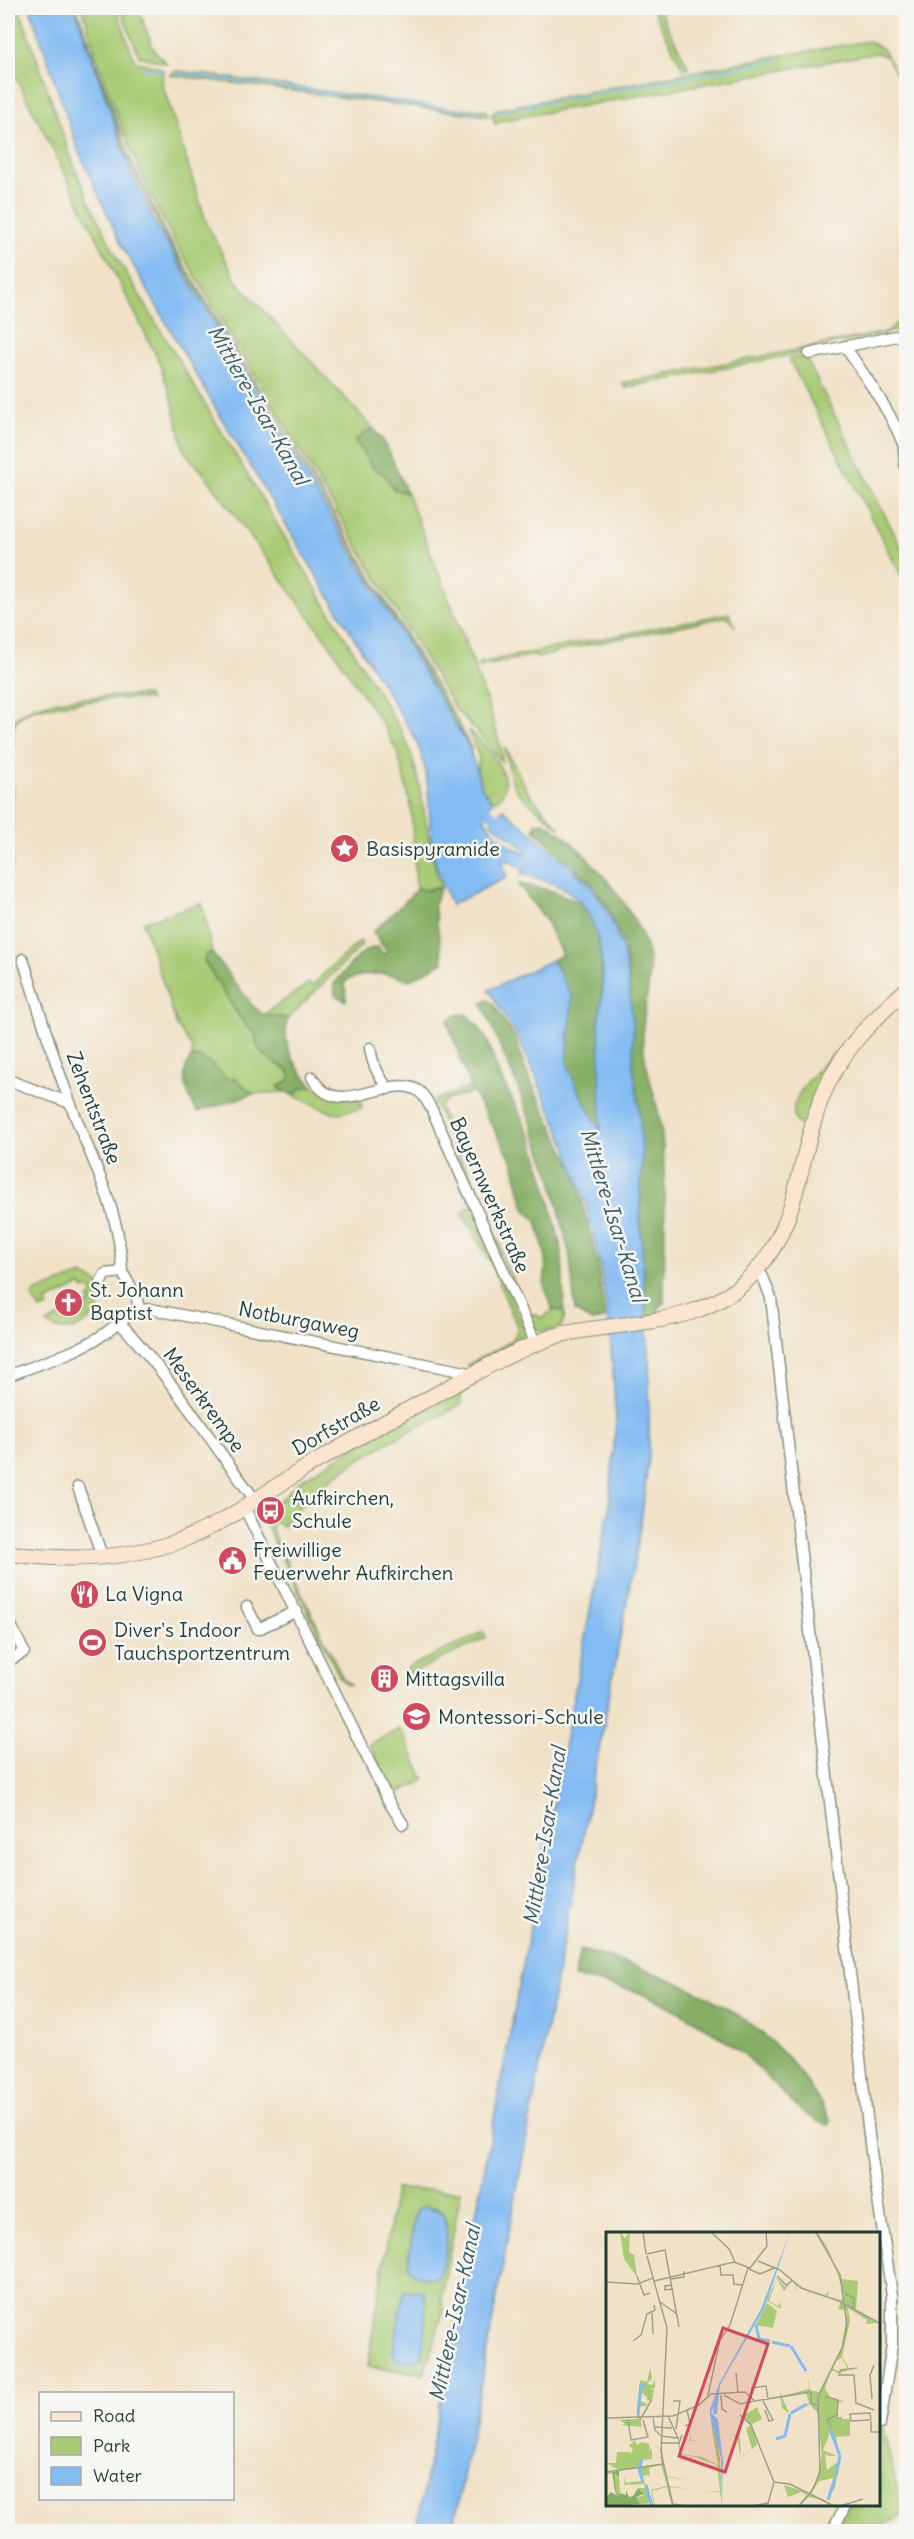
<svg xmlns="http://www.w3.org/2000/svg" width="914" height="2539" viewBox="0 0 914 2539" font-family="Delius,sans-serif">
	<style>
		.green { fill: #a9cb73; stroke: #648454; stroke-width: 1.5; fill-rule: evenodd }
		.forest { fill: #86af65; stroke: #52764c; stroke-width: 1.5 }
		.water { fill: #83bbf3; stroke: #517c94; stroke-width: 1.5 }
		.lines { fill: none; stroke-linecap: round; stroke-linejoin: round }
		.stream { stroke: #83bbf3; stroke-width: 2 }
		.canal { stroke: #83bbf3; stroke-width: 9 }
		.street-casing { stroke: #88907e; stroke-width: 13 }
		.secondary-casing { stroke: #88907e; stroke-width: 17 }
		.street { stroke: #fff; stroke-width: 10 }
		.secondary { stroke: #fbe5cf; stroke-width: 15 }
		.labels { text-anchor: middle; stroke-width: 5; stroke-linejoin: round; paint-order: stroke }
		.poi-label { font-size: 20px; fill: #1f3d34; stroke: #f6f6f2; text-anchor: start }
		.street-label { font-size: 20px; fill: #1f3d34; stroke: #f6f6f2 }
		.water-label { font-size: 21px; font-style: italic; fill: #385c64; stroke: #f6f6f2 }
		.inset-river { fill: none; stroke: #83bbf3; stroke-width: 3 }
		.inset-road { fill: none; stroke: #9da08c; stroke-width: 1.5 }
		.view { fill: #d1495b; fill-opacity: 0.15; stroke: #d1495b; stroke-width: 3 }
		.inset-edge { fill: none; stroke: #1f3d34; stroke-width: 3 }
	</style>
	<rect width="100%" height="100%" fill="#f6f6f2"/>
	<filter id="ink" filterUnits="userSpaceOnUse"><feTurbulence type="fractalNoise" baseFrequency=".0167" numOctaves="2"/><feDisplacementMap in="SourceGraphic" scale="12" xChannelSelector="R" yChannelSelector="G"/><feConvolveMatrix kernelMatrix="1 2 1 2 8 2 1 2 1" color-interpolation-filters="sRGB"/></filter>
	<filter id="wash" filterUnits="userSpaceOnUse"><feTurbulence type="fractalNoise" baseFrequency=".008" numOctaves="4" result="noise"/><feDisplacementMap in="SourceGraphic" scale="24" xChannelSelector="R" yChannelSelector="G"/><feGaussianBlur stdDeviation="1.35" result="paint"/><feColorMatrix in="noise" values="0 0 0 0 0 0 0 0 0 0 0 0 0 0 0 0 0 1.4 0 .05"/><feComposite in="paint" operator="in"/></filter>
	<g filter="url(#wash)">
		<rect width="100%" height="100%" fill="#f1e2c7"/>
		<path class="green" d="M8,8H19L73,163L91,205L119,261L402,732C426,781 423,836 441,887L425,890L417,888L416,885L411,807L398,754L387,732L332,648L209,480L184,451L172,399L157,357L14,73C6,53 8,29 8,8Z
			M77,8L131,160L166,234L456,718L472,750L293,447L164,235L126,154Z
			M82,8H116L134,59C143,66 156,64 163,70L162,83L207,224L237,282L373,428L355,440L384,474L393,488L407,493C421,529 508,742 502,762L480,735L456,710L175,242C134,168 106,88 82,8Z
			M120,8H138L154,50L166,63L139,56Z
			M652,8H658L689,68L683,69Z
			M868,41L882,48L906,91L887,57L877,53L504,120L495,124L492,115L495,110L500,109L760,59Z
			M179,71L453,109L486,110L488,116L170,75L173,72Z
			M895,324L906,325V329L807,349L806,352L629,387L626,388L622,383L873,335L889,331Z
			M805,356L906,557V585L789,359Z
			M729,613L735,627L731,620L725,617L573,648L537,658L535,655L479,667L478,663Z
			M146,695L150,701C138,694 48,705 32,710C26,712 21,716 16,721L13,733L14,749C12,740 9,730 14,721C31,694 117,697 146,695Z
			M468,730C484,743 521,781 497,800H491L482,788L477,771L479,757Z
			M8,737C15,781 11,825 12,869L8,870L10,804Z
			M504,746L528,792L561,829L517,792L511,778Z
			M202,903L212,953L206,954L204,961L240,1018L256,1036V1045L265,1056L287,1070L291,1076L288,1081L278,1087L286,1092L253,1094L235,1078H226L202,1058L192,1057V1048L177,1026L143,922Z
			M360,941L362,945L288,1018L263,1015L309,983L313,986L324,973Z
			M833,1054L837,1057L804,1128C773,1111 819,1068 833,1054Z
			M313,1086L360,1100L362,1108L335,1114L294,1096L300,1089Z
			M470,1087L473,1092L447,1100L439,1106L464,1166L469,1173L488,1224L500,1244L502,1257L520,1296L530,1313L542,1318L553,1310L564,1311V1320L561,1327L544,1332L533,1328L433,1101Z
			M470,1206L526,1332L513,1344L469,1367L467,1365L503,1346L513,1339L518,1329L491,1263L462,1213Z
			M82,1275L97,1282L103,1291L98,1303L99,1310C84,1327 69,1337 47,1324L63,1314L65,1317L91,1303L88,1298L93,1295L90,1288L84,1290L81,1285L46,1302L48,1307L40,1310L32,1297L33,1293Z
			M461,1392V1405C396,1439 329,1467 283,1526L273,1521L271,1524L274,1536L343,1678L351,1684L348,1685L339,1676L264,1521L274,1510L272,1508L302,1479L378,1434Z
			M483,1632L486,1638L410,1674L407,1668Z
			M400,1729L425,1780L394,1795L369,1744Z
			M395,2189L461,2191L441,2300L444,2309L424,2374L368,2367ZM424,2206C428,2207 435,2207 439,2209C457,2221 437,2263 431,2278L425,2277ZM405,2291H422L425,2294L422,2357L410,2362L393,2353Z
			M882,2425L904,2516L867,2531L835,2532L849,2505L880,2504V2434Z"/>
		<path class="forest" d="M373,428L386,445L407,493L393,489L384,474L373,469L355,440Z
			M543,822C581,841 644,917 649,960C652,987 641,1013 643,1041C645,1073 659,1103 662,1135C667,1190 664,1248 664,1303L659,1307V1315L646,1317L640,1218L639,1107L633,1067L629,979L624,947L609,910L594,886L534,829L536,823Z
			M518,884C540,887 567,893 584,907C604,923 604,993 599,1016L602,1132L579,1092L567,1063L572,997L552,960L562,955L545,919Z
			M441,887L434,904L443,962L410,980C387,972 369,971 345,981L346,1001L335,995L334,984C345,972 361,947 378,947L383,954L387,952L373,932C388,916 405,905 417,888L426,890Z
			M212,953L252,1005L263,1015L288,1018C280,1043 296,1068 313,1086L300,1089L294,1096L278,1087L288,1081L291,1075L287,1070L265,1056L256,1044V1036L240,1018L204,961L206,954Z
			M488,1000L494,1005L516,1039L526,1072L575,1172L598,1265L605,1319L591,1321L575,1311L570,1257L551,1176L518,1088L482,1003Z
			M466,1014L478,1026L488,1042L497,1070L532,1138L546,1185L562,1251L564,1311L553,1310L544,1285L546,1258L537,1221L527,1212L523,1203L513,1162L470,1087L447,1021L455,1015Z
			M192,1057C208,1059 216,1066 226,1078H235L253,1094L197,1112C188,1095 177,1074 192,1057Z
			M580,1950C669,1973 758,2008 810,2087C817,2098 826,2109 831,2122L829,2125C800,2121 766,2071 741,2052C715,2032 668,2002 637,1992C617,1985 595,1982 574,1978Z"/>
		<path class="water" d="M30,8H75L130,169L156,225L469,747L482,788L492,802L483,815C490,833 509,846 525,854L526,849L491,823L503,809L559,856L592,887L607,910L622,948L628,978L633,1026V1067L639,1107L642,1154L640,1218L649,1365V1456L640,1531L453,2531H416L609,1510L616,1420L611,1345L601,1267L587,1206L566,1145L518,1037L489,990L552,960L572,997L567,1063L579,1092L601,1131L599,1016C608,973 603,905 557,885C546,880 533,877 521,874L524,869L510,861H502L507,877L451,905C444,887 436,870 433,851C426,809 434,783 416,740L216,409L121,244L79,152Z
			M424,2206L441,2211C452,2231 446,2257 438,2277C428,2280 413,2276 408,2266L414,2220L417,2210Z
			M404,2291H422L425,2294C425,2308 426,2353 418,2362L396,2360L393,2353Z"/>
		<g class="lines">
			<path class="stream" d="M143,68L162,70
				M176,73L481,113
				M495,112L777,60"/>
			<path class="canal" d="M477,805L506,823"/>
		</g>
	</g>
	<g filter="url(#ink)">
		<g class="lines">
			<defs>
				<path id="street" d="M845,346C865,377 888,407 902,441C906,450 903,459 906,468
					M809,354L906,334
					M23,959C38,1006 52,1055 70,1102C90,1158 121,1210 122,1272
					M370,1048C372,1064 379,1076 388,1089
					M312,1077C336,1122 383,1075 415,1089C423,1092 428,1103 432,1110L536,1344
					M8,1080L70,1103
					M757,1270L763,1277L771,1298L871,2152L892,2295V2345L880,2424
					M101,1282L105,1274L122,1272L136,1295L139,1309
					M119,1322C171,1377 210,1441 256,1501
					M8,1376C40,1363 78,1353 107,1332C121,1321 133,1309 151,1309L475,1374
					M78,1487L102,1556
					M245,1509L390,1804L403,1824
					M247,1607L258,1629L297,1611
					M8,1619L24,1652L8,1661
					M832,2532L846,2504"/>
				<path id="secondary" d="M8,1553C62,1561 120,1560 173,1543C223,1526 258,1497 302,1470C345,1444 389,1420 433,1396C459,1382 486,1366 514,1353C530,1346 550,1336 568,1333C633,1320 705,1327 755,1272C800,1223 798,1157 822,1097C839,1053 871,1021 906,990"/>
			</defs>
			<use href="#street" class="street-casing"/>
			<use href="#secondary" class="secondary-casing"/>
			<use href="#street" class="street"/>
			<use href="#secondary" class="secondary"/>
		</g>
	</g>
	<defs>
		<symbol id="sight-disc" viewBox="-11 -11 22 22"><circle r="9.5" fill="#d1495b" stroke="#f6f6f2"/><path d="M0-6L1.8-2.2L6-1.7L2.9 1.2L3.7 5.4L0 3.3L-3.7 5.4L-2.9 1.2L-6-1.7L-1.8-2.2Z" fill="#fff"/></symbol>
		<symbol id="church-disc" viewBox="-11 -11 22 22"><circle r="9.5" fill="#d1495b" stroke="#f6f6f2"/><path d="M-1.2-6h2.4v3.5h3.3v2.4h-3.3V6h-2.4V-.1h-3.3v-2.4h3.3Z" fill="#fff"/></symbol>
		<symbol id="bus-disc" viewBox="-11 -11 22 22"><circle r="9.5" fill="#d1495b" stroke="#f6f6f2"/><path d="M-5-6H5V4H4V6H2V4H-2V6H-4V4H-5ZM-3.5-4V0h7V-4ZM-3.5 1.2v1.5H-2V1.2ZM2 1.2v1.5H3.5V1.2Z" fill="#fff"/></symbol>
		<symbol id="civic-disc" viewBox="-11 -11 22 22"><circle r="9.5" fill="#d1495b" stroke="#f6f6f2"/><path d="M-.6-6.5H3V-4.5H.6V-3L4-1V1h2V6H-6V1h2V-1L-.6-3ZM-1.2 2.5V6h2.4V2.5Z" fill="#fff"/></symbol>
		<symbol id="restaurant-disc" viewBox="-11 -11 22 22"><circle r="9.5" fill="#d1495b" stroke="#f6f6f2"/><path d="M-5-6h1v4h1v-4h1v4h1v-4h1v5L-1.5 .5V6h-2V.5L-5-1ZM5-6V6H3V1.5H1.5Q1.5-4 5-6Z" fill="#fff"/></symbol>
		<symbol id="stadium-disc" viewBox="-11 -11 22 22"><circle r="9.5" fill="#d1495b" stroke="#f6f6f2"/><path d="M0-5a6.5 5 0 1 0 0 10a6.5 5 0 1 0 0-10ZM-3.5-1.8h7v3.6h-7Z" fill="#fff"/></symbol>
		<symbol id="building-disc" viewBox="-11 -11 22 22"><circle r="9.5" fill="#d1495b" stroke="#f6f6f2"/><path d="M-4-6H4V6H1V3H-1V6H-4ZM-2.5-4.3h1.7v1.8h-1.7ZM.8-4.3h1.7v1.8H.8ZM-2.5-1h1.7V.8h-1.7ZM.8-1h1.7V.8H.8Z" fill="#fff"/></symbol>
		<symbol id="school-disc" viewBox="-11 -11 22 22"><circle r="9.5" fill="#d1495b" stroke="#f6f6f2"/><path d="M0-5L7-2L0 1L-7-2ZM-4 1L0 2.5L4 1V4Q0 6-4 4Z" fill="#fff"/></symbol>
	</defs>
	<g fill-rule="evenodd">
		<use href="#sight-disc" x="328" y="832" width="33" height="33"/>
		<use href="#church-disc" x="52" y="1286" width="33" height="33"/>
		<use href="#bus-disc" x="254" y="1494" width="33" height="33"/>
		<use href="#civic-disc" x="216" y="1544" width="33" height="33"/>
		<use href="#restaurant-disc" x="68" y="1578" width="33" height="33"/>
		<use href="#stadium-disc" x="76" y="1626" width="33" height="33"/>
		<use href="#building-disc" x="368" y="1662" width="33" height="33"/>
		<use href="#school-disc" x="400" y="1700" width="33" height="33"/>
	</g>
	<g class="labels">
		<g class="poi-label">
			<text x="366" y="856">Basispyramide</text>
			<text x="90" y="1297">St. Johann<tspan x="90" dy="23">Baptist</tspan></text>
			<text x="292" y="1505">Aufkirchen,<tspan x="292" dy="23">Schule</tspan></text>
			<text x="253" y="1557">Freiwillige<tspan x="253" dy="23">Feuerwehr Aufkirchen</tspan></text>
			<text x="105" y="1601">La Vigna</text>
			<text x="114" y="1637">Diver's Indoor<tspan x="114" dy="23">Tauchsportzentrum</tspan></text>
			<text x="405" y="1686">Mittagsvilla</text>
			<text x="438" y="1724">Montessori-Schule</text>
		</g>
		<g class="street-label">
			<text transform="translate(94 1108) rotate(69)" y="7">Zehentstraße</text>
			<text transform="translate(490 1195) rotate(66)" y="7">Bayernwerkstraße</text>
			<text transform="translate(299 1320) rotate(11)" y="7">Notburgaweg</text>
			<text transform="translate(204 1400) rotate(54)" y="7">Meserkrempe</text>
			<text transform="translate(336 1426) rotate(-30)" y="7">Dorfstraße</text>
		</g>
		<g class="water-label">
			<text transform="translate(258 405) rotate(60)" y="7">Mittlere-Isar-Kanal</text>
			<text transform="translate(613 1215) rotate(73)" y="7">Mittlere-Isar-Kanal</text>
			<text transform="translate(545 1836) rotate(-81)" y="7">Mittlere-Isar-Kanal</text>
			<text transform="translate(455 2313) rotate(-78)" y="7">Mittlere-Isar-Kanal</text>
		</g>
	</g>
	<g transform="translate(606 2232)">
		<rect width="274" height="274" fill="#f1e2c7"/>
		<path d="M14,0L19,6L24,0L23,20L28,23L31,45L18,27ZM208,0H211L221,15L236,47L252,49L250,78L271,91L260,92L261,88L242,76L244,89L236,125L242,134V137L236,126L231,128L226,136L232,139L237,137L241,138V139L232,141L225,138L219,156L225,167L238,169L232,171L231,187H244V204L230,205L234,224L229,256L222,265L229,246L213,249L205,262L221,269L203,265L191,274L201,263L195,260L182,265L178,253L203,261L210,250L216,224L211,180L203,172L188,179L203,171L200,161L176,165L183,181L176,176L174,160L176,164L203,157L201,140L186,114L153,107L149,95L154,107L186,114L201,140L204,158L213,160L236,114L241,79L232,77L235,69L220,63L204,58L201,64L203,58L196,56L191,53L189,61L190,53L186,49L178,59L171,47H170L167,58L163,69L172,74L174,70L175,77L161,69L171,46L179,55L186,49L184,46L197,56L219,63L223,59L222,64L235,68L238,64L228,30ZM225,198L234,228L221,238L219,222L223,224H231L217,218ZM161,71L171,79L167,96L150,93ZM44,136L46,146L41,152L46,153L49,148V154L48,157L43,156L48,158L46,169L35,160L33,168L43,173L32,175L36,195L14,193L19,192L14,188H0L32,187L31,179L34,148L41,150ZM151,175L156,187L146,192L151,213L136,225H135L133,217L131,204L123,202L130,203L133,196L135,225L146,217L140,196L145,193L137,184ZM105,188L108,192L114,226L116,274L114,260H100L114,259L111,233L86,224V231L85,224L76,223V229L72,212H55L60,244L82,248L60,245L63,254L82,257L64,255L67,271L87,274H66L61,255L46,259L49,273L48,274L45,258L61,254L55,233L43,236L44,247L43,243L35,244L41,255L46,274L45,271L34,272L30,265L37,264L32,256H40L38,252L19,253V258L18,245L20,251L36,249L32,236L13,239L14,261L11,266H8L11,263L8,241L0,242V238L10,241L12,246L13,238L0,231H10L11,220H1H23L25,222L27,217L23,214L29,208L31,213L36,210L43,212L44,219L46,216V227L36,228L33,235L55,232V226H51L55,225V211L73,212L72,207L84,208L83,192L85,208L94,210L73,207L75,222L96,225L112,233L106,198L93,196L106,198Z" fill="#a9cb73" fill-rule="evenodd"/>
		<path d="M13,238V245L8,241L11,263L9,266L14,261L20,263V258L23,265L27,264L32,256L37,262L30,265L34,272L1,274L0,265L5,260L10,263L6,241Z" fill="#86af65"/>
		<path d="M184,0L159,75L114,153L111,182H107L108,174L105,181L112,187L117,229L116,274L115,226L104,184V177L113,152L155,77Z" fill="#83bbf3"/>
		<path class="inset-river" d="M150,93L153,107L164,109M166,110L184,114M185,114L200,139M185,181L201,172M32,183L35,154L40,153M224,197L234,224M170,207L179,204L184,182M36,228L33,237L37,250M230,244L234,224M40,253L46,274M222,268L229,246"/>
		<path class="inset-road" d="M37,0L40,22M105,0L123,17L129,30M41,22L59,18L73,95M41,24L61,96L55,220L67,274M152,29L174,38L195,56L233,69M114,33L115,43H127L128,52L137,53M143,37L154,42L168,36M31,44L38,63L44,61M171,44L180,53L186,49M65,47L78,45V39M48,49L128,30L144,36L161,14L160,0M0,50L31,52L47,46M66,53L59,54V58L67,57M239,62L248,66L247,77M233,69L275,92M54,70L71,82M46,79L47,102M27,109L35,103L41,82L49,78L48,73M274,132L275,103M251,136L235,138L233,143H248L250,171L268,178M130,141L132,160M205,160V171L212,174M146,162V156L160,154L162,167M102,163L114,108L124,93L142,36M115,163L116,177L121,180M118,163L134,172L149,169M219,164L232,168L231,186H236M266,167L264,143L268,133M67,169H74L70,197M157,169L167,188L163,189L159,178M134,183L145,193L168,250M0,186L67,184L93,173L105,162L139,160L149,169L205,160M47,186L49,198L55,204M22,188L25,208L42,205L37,188M34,188L45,169L41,166M264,188L245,189L244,182L264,181L265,188M265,189V200H275M79,194L84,192L81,178M48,195L66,196M225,195L221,188L232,182M55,204L72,206L62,184M55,211H73L76,203M0,240L57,232M147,274L162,271L168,250L184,252L228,274M193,274L206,259L214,240L212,165L236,116L241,93L234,43L210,0M234,274L257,267"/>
		<path class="view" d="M117,96L162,112L119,240L73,224Z"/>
		<rect width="274" height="274" class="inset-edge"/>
	</g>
	<rect width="914" height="2539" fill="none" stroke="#f6f6f2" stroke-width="30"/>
	<rect x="39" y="2392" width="195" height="108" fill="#f6f6f2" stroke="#a0aca6" stroke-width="1.5"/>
	<rect x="51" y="2412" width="30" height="9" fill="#fbe5cf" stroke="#a0aca6" stroke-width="1.5"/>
	<text x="93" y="2422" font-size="18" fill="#1f3d34">Road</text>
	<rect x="51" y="2437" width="30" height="18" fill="#a9cb73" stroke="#a0aca6" stroke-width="1.5"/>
	<text x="93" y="2452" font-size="18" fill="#1f3d34">Park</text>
	<rect x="51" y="2467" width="30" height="18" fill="#83bbf3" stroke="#a0aca6" stroke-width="1.5"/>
	<text x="93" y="2482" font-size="18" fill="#1f3d34">Water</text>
</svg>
